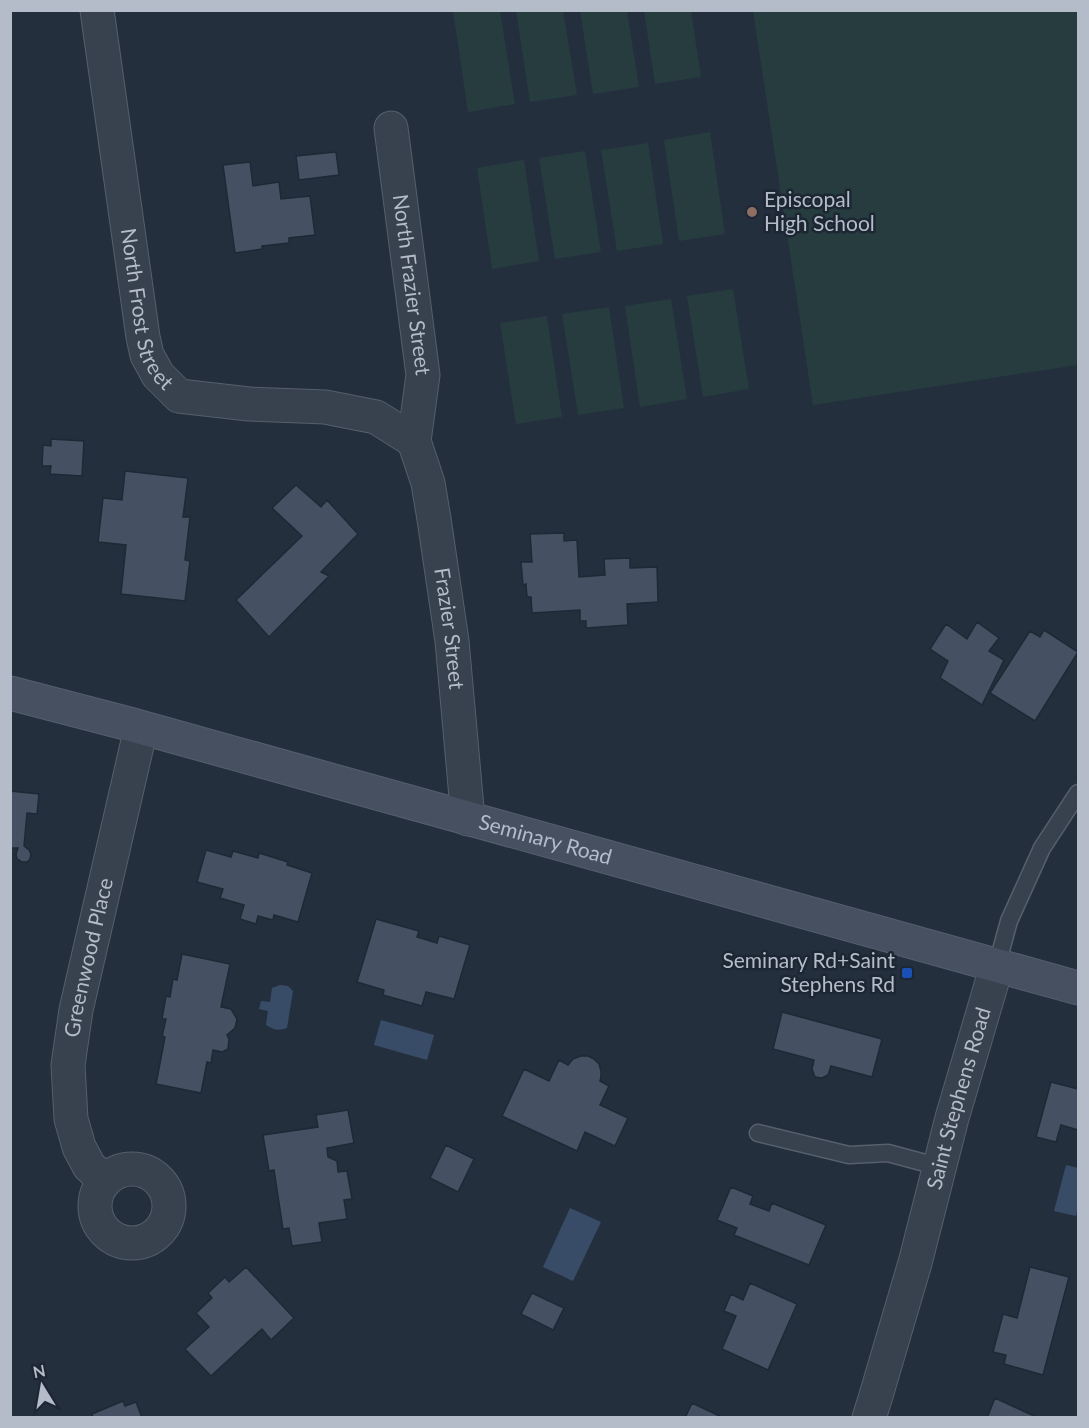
<svg xmlns="http://www.w3.org/2000/svg" width="1089" height="1428" viewBox="0 0 1089 1428" font-family="Lato,sans-serif">
	<style>
		.green { fill: #263c3f }
		.water { fill: #394c67 }
		.building { fill: #455162; stroke: #1f2835; stroke-width: 1.5 }
		.lines { fill: none; stroke-linecap: round; stroke-linejoin: round }
		.service-casing { stroke: #565f6c; stroke-width: 19 }
		.minor-casing { stroke: #565f6c; stroke-width: 35 }
		.secondary-casing { stroke: #565f6c; stroke-width: 35 }
		.service { stroke: #38414e; stroke-width: 16 }
		.minor { stroke: #38414e; stroke-width: 33 }
		.secondary { stroke: #465061; stroke-width: 33 }
		.education-dot { fill: #8d6e63; stroke: #1d2633; stroke-width: 2 }
		.transit-dot { fill: #1a4fb4; stroke: #1d2633; stroke-width: 2 }
		.labels { text-anchor: middle; stroke-width: 5; stroke-linejoin: round; paint-order: stroke }
		.poi-label { font-size: 21px; fill: #b4bcc9; stroke: #1d2633; text-anchor: start }
		.street-label { font-size: 21px; fill: #b4bcc9; stroke: #1d2633 }
	</style>
	<rect width="100%" height="100%" fill="#242f3e"/>
	<path class="green" d="M453,11H500L515,104L468,112Z
		M516,11H563L577,95L530,102Z
		M580,11H627L639,87L593,94Z
		M644,11H691L701,77L655,84Z
		M753,11H1078V365L813,405Z
		M710,132L725,234L679,241L664,140Z
		M648,143L663,244L617,251L601,150Z
		M585,151L601,252L555,259L539,158Z
		M524,160L539,261L492,269L477,168Z
		M733,289L749,389L703,397L687,296Z
		M671,299L687,399L640,407L625,306Z
		M609,307L624,408L578,415L562,314Z
		M547,316L562,417L516,424L500,323Z"/>
	<path class="water" d="M280,985L288,986L293,991L287,1028C278,1031 274,1030 266,1025L268,1011L259,1009L261,1001L270,1002L272,988Z
		M381,1020L434,1035L427,1060L374,1045Z
		M1066,1165L1078,1168V1208L1076,1216L1054,1211Z
		M570,1208L601,1222L573,1281L543,1267Z"/>
	<path class="building" d="M336,152L339,175L299,180L296,156Z
		M250,162L253,186L279,182L281,199L310,196L315,235L289,238V243L262,246V249L235,253L223,165Z
		M51,439L84,441L82,476L50,474L51,466H42L43,445L51,446Z
		M125,471L188,478L183,517H190L185,560L190,561L185,601L121,594L126,545L98,542L103,498L122,500Z
		M296,485L321,507L327,500L358,534L321,572L329,576L269,637L236,600L302,536L272,508Z
		M564,533V541L577,540L579,577L605,575L604,559L630,558V568L657,567L658,602L627,604L628,625L586,628V621H580V610L532,613L531,597H527L526,584L523,585L521,562H532L530,534Z
		M977,622L999,638L989,651L1004,660L982,705L940,678L948,661L930,649L946,624L967,639Z
		M1044,630L1078,652L1035,721L990,693L1030,631L1040,637Z
		M10,791L39,794L37,814L27,813L24,846L29,850L31,854L30,859L27,862H22L17,859L16,854L18,848H10Z
		M206,850L231,857L233,851L258,858L259,853L288,862L287,865L312,873L298,922L274,915L273,920L258,916L256,924L240,919L244,905L220,898L223,889L197,882Z
		M376,919L419,931L417,937L437,943L439,936L470,945L454,999L426,992L422,1006L383,995L384,990L357,982Z
		M182,954L230,964L221,1007L231,1009L237,1019L235,1028L227,1035L229,1039L228,1049L222,1052L213,1050L211,1063L207,1062L201,1093L156,1084L165,1037L162,1036L166,1019H162L166,996L170,997L173,979L177,980Z
		M782,1012L882,1039L872,1077L831,1066L828,1075L822,1078L815,1077L812,1069L814,1060L773,1049Z
		M581,1056H588L594,1059L599,1064L601,1071V1077L600,1081L609,1086L600,1105L628,1118L615,1146L585,1132L577,1151L502,1116L524,1069L549,1081L559,1060L568,1065L573,1059Z
		M1051,1082L1078,1089V1130L1061,1125L1056,1142L1036,1137Z
		M348,1110L354,1143L327,1148L328,1157L337,1161L338,1172L347,1171L352,1199L344,1200L347,1219L319,1223L322,1242L292,1246L289,1228L283,1229L274,1170L269,1171L263,1135L318,1127L316,1115Z
		M446,1145L474,1159L458,1192L430,1178Z
		M731,1187L753,1196L750,1204L769,1211L772,1203L826,1225L809,1265L734,1235L737,1228L717,1220Z
		M246,1267L294,1318L271,1340L262,1329L211,1376L185,1349L209,1327L196,1313L212,1298L208,1293L225,1277L229,1282Z
		M1030,1267L1069,1277L1043,1375L1004,1364L1006,1355L993,1352L1003,1314L1017,1318Z
		M750,1283L797,1304L768,1370L722,1349L736,1316L724,1311L731,1294L743,1300Z
		M532,1293L564,1308L553,1330L521,1314Z
		M995,1398L1034,1416L1033,1418H987Z
		M123,1401L125,1406L136,1402L142,1418H93L92,1414Z
		M692,1403L724,1418H685Z"/>
	<g class="lines">
		<defs>
			<path id="service" d="M997,965L1009,921L1042,848L1078,793
				M758,1133L849,1155L888,1153L940,1167"/>
			<g id="minor">
				<path id="s1" d="M97,10L143,337L147,355L158,375L179,396L249,404L325,407L376,417L414,441"/>
				<path id="s2" d="M391,128L423,375L414,441L428,483L434,519L452,641L468,819"/>
				<circle cx="132" cy="1206" r="37"/>
				<path id="s3" d="M105,1181L89,1166L79,1147L71,1119L68,1065L76,1010L141,728"/>
				<path id="s4" d="M869,1418L875,1399L915,1263L952,1118L997,965"/>
			</g>
			<g id="secondary">
				<path id="s5" d="M10,693L129,724L1078,988"/>
			</g>
		</defs>
		<use href="#service" class="service-casing"/>
		<use href="#minor" class="minor-casing"/>
		<use href="#secondary" class="secondary-casing"/>
		<use href="#service" class="service"/>
		<use href="#minor" class="minor"/>
		<use href="#secondary" class="secondary"/>
	</g>
	<circle class="education-dot" cx="752" cy="212" r="6"/>
	<rect class="transit-dot" x="901" y="967" width="12" height="12" rx="3"/>
	<g class="labels">
		<g class="poi-label">
			<text x="764" y="207">Episcopal<tspan x="764" dy="24">High School</tspan></text>
			<text x="895" y="968" text-anchor="end">Seminary Rd+Saint<tspan x="895" dy="24">Stephens Rd</tspan></text>
		</g>
		<g class="street-label">
			<text dy="7" stroke="none"><textPath href="#s2" startOffset="158">North Frazier Street</textPath></text>
			<text dy="7" stroke="none"><textPath href="#s1" startOffset="304">North Frost Street</textPath></text>
			<text dy="7" stroke="none"><textPath href="#s2" startOffset="507">Frazier Street</textPath></text>
			<text dy="7" stroke="none"><textPath href="#s5" startOffset="555">Seminary Road</textPath></text>
			<text dy="7" stroke="none"><textPath href="#s3" startOffset="236">Greenwood Place</textPath></text>
			<text dy="7" stroke="none"><textPath href="#s4" startOffset="332">Saint Stephens Road</textPath></text>
		</g>
	</g>
	<rect width="1089" height="1428" fill="none" stroke="#b4bcc9" stroke-width="24"/>
	<g transform="translate(42 1386) rotate(349)" stroke="#1d2633" stroke-width="4.5" paint-order="stroke">
	<path d="M0-4.5L10 22L0 15L-10 22Z" fill="#b4bcc9"/>
	<text y="-9" font-size="16" font-weight="bold" text-anchor="middle" fill="#b4bcc9">N</text>
	</g>
</svg>
